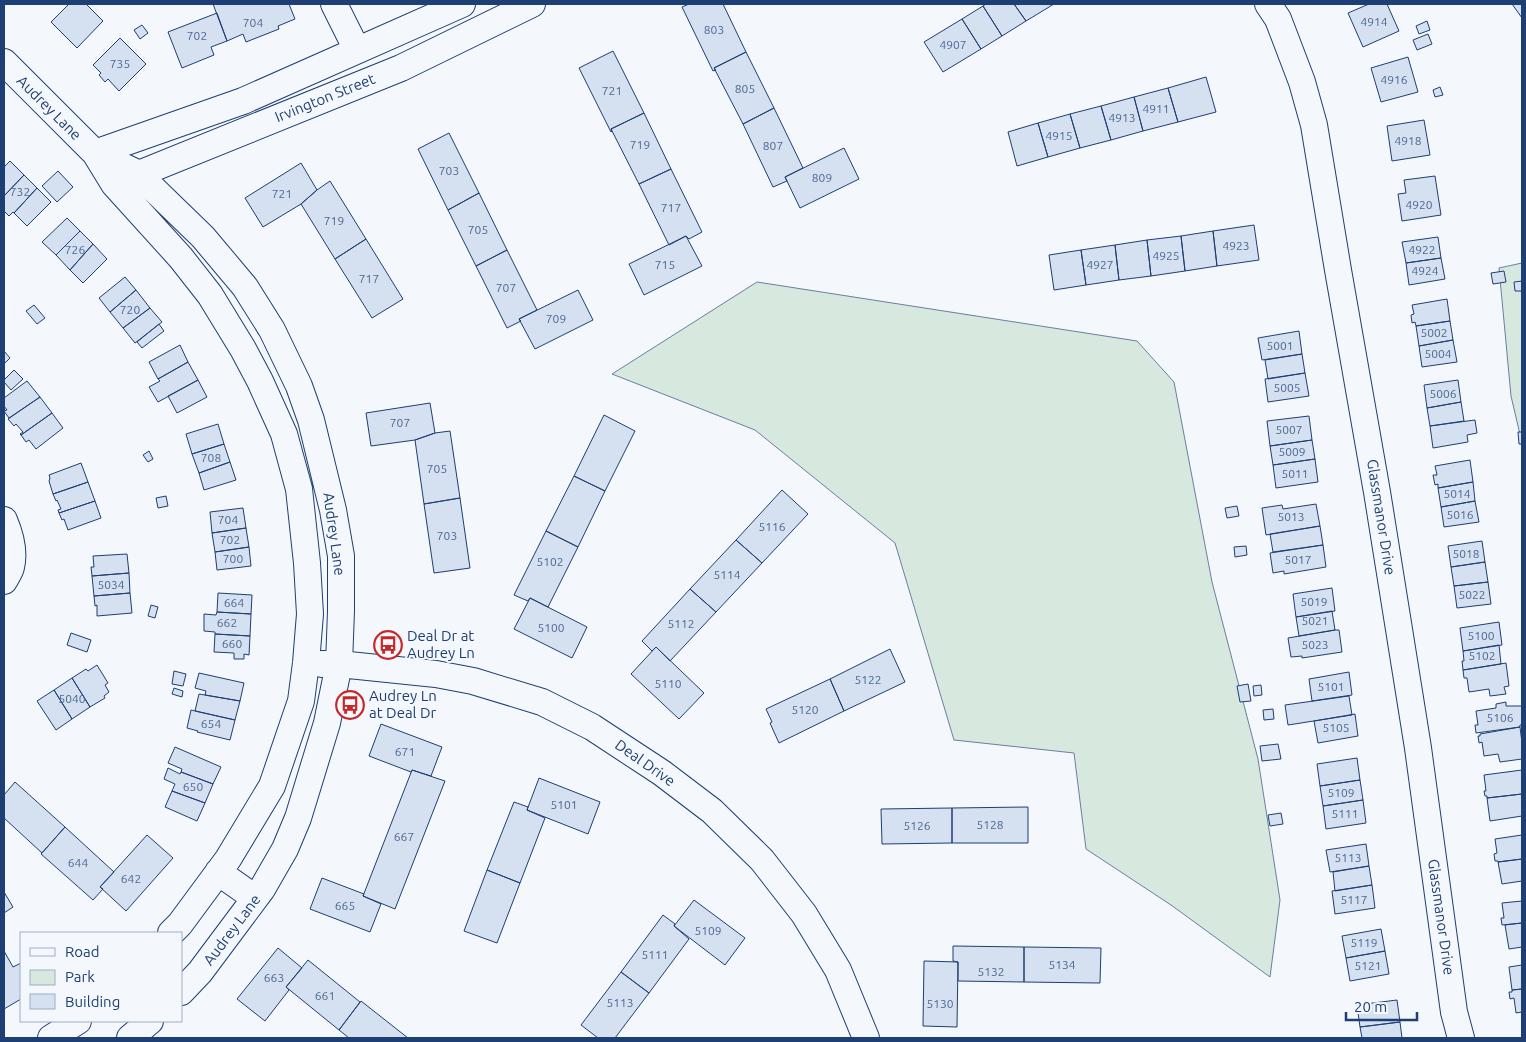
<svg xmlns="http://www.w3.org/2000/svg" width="1526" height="1042" viewBox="0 0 1526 1042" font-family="Ubuntu,sans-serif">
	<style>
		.green { fill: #d7e8df; stroke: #687fa3 }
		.building { fill: #d5e0f0; stroke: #1d3f73 }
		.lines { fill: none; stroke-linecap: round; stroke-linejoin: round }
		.minor-casing { stroke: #1d3f73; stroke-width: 28 }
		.minor { stroke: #f4f7fb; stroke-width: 26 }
		.labels { text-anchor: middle; stroke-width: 4; stroke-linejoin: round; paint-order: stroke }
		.number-label { font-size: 12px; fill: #4b6792 }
		.street-label { font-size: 15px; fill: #1d3f73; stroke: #f4f7fb }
		.poi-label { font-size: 15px; fill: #1d3f73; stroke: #f4f7fb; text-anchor: start }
	</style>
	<rect width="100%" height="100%" fill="#f4f7fb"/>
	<path class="green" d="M1522,263V443L1511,396L1499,268Z
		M757,282L1137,341L1174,382L1212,582L1258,759L1280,900L1270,977L1171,905L1086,849L1074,753L954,740L895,543L755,430L612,374Z"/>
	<path class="building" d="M69,4H86L103,21L77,48L51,22Z
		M213,4H289L295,19L278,26L279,29L246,42L243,34L227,41Z
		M689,4H723L746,52L714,68L716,70L713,71L682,7Z
		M986,4H1014L1026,21L1002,36L983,6Z
		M1014,4H1054L1026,21Z
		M1369,4H1387L1399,31L1363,47L1348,13Z
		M1512,4H1522V18Z
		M983,6L1002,36L981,49L962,19Z
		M217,13L227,41L211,47L214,55L182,68L168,32Z
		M962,19L981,49L943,72L924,42Z
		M1427,21L1430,30L1419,34L1416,26Z
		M142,25L148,33L140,39L134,30Z
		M1428,34L1432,44L1417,50L1413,40Z
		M120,38L146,64L119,91L108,79L105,82L99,75L101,73L93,65Z
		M613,51L644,113L611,129L612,131L611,132L579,68Z
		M746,52L774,108L743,124L714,68Z
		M1408,57L1418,92L1381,102L1371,68Z
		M1206,77L1216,112L1178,122L1168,88Z
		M1440,87L1443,95L1435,97L1433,90Z
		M1168,88L1178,122L1143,131L1134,97Z
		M1134,97L1143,131L1111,140L1101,106Z
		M1101,106L1111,140L1080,148L1070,114Z
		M774,108L803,168L785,177L787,181L773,187L743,124Z
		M644,113L671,169L639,184L611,129Z
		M1070,114L1080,148L1048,157L1038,123Z
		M1424,120L1430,155L1392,161L1387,126Z
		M1038,123L1048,157L1017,166L1008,132Z
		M449,133L479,193L448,210L418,149Z
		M844,148L859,179L800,208L785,177Z
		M10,161L24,175L4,196V167Z
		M301,163L317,190L301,204L263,227L245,198Z
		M671,169L702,232L689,239L686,236L669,245L639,184Z
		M58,171L73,187L57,202L42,186Z
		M24,175L37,188L14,213L13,212L9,216L4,211V196Z
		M1435,176L1441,215L1402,221L1398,194L1406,193L1404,180Z
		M330,181L366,239L335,259L301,204L317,190Z
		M37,188L51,202L27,226L14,213Z
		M479,193L507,250L476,266L448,210Z
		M67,218L80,231L56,255L42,242Z
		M1254,225L1259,260L1217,266L1213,231Z
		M80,231L93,244L70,270L56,255Z
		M1213,231L1217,266L1185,271L1181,236Z
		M686,236L702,266L644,295L629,264Z
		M1181,236L1185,271L1151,276L1147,240Z
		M1438,237L1441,258L1406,263L1402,242Z
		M366,239L403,299L372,318L335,259Z
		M1147,240L1151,276L1119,280L1115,245Z
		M93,244L107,259L83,283L70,270Z
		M1115,245L1119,280L1086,285L1081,250Z
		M507,250L537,310L519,319L521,321L507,328L476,266Z
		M1081,250L1086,285L1054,290L1049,255Z
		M1441,258L1445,279L1409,285L1406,263Z
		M1504,271L1506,282L1493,284L1491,273Z
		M125,277L136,290L110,312L99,298Z
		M1522,281V291H1515L1514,282Z
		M136,290L150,308L123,328L110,312Z
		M578,290L593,320L535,349L519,319Z
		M1447,299L1450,321L1416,326L1415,322L1412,323L1411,315L1414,314L1412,305Z
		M34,305L45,318L37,324L26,311Z
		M150,308L162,322L135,343L123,328Z
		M1450,321L1453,340L1419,346L1416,326Z
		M159,324L164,331L142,348L137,342Z
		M1299,331L1302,354L1262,360L1258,338Z
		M1453,340L1457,362L1422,367L1419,346Z
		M180,345L188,362L158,379L149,362Z
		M4,351L10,358L4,364Z
		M1302,354L1305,373L1268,379L1265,360Z
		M188,362L198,380L158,402L149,387L160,381L158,379Z
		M14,370L23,379L11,390L4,382V380Z
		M1305,373L1309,396L1268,402L1265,379Z
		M198,380L207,397L177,413L168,396Z
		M1458,380L1461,402L1427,408L1424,385Z
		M27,381L40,397L9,418L4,411L7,410L4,406V398Z
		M40,397L52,413L21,435L20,434L23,432L16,424L14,426L8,419Z
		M1461,402L1464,421L1430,426L1427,408Z
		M430,403L435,433L415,440L371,446L366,413Z
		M52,413L63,428L36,449L29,440L26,442L21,435Z
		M604,415L635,431L605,491L574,476Z
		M1309,416L1312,440L1270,446L1267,421Z
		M1475,420L1477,433L1467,435L1468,442L1433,448L1430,426Z
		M218,424L224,444L192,454L186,434Z
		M450,431L460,498L424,504L415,440L435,433Z
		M1518,432H1522V444H1519Z
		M1312,440L1315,459L1273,465L1270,446Z
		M224,444L230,462L199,473L192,454Z
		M149,451L153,459L148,462L143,455Z
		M1315,459L1318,482L1276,488L1273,465Z
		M1470,460L1473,482L1438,488V484L1435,485L1433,475H1437L1435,466Z
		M230,462L236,480L204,490L199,473Z
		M81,463L88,482L53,494L49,481L50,478L49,475Z
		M574,476L605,491L578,547L546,531Z
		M88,482L95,501L59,513L58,510L61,509L57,500L56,501L53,494Z
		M1473,482L1475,501L1441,507L1438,488Z
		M782,490L808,514L762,563L736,540Z
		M166,496L168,506L158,508L156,498Z
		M460,498L470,568L434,573L424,504Z
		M95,501L101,518L68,530L64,519L62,520L59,513Z
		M1475,501L1479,522L1444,527L1441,507Z
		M1316,504L1320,526L1266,535L1262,508L1282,505L1283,509Z
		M1237,506L1239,516L1227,518L1225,508Z
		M243,508L246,528L212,533L210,512Z
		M1320,526L1323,545L1273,552L1270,534Z
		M246,528L249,547L215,552L212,533Z
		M546,531L578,547L548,607L530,598L528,601L514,595Z
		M736,540L762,563L716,612L690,589Z
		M1482,541L1485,562L1451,567L1448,546Z
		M1323,545L1326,567L1284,574V571L1273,573L1270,553Z
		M1246,546L1247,555L1235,557L1234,547Z
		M249,547L251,566L217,570L215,552Z
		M127,554L129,573L92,576L91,567H94L93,556Z
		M1485,562L1488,582L1454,586L1451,567Z
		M129,573L130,593L94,596L92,576Z
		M1488,582L1491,604L1457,608L1454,586Z
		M1332,588L1335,611L1296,617L1293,594Z
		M690,589L716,612L670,661L656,647L652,651L642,641Z
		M130,593L132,613L97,616V605L95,606L94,596Z
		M218,593L252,595L251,614L217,612Z
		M530,598L587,627L572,658L514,629Z
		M151,605L158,607L155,618L148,616Z
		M1332,611L1335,630L1299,636L1296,617Z
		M217,612L251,614L250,636L215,634V632L204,631V614L216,615Z
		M1499,622L1502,645L1463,651L1460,628Z
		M1335,630H1339L1342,652L1302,658V656L1291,657L1288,638Z
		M71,633L91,640L87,652L67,645Z
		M215,634L250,636L249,655L244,654V659H234V653L214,652Z
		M1499,645L1501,664L1463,670L1462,661H1464L1463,651Z
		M656,647L704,693L679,719L631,674Z
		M890,649L905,682L844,711L830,679Z
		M1506,663L1509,686L1504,687L1506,694L1490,696L1489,689L1469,692L1467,678H1464L1463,670Z
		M97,665L108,683L105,685L109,692L104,696L105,698L90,707L72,678L86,669L88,671Z
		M174,671L186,674L183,686L172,684Z
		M1349,672L1352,695L1312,701L1309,679Z
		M199,673L244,683L240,701L205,695L206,691L195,688Z
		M72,678L90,707L72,719L54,690Z
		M830,679L844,711L779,743L770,723L772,722L766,709Z
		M1248,684L1251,701L1240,702L1237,686Z
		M1261,685L1262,695L1254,696L1253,686Z
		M174,688L183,691L182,697L172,694Z
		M54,690L72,719L56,730L37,701Z
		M199,694L240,701L235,720L195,711Z
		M1349,696L1352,715L1288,725L1285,705Z
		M1506,702V706H1522V725H1520V727L1476,733L1475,725H1478L1476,711L1496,708V704Z
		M1273,709L1274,719L1264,720L1263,710Z
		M191,710L235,720L230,740L197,732L198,731L187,728Z
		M1355,714L1358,736L1318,743L1314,721Z
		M381,724L442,747L431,776L412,770L411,772L369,756Z
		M1520,727L1522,743V759L1500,762L1498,754L1484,756L1482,742L1479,743L1478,736H1480V734Z
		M1278,744L1281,759L1262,761L1260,746Z
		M175,747L221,767L213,784L181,772L182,769L168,763Z
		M1357,758L1360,780L1320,786L1317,764Z
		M168,768L180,774L181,772L213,784L205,803L172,791L175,784L164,779Z
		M412,770L445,781L395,909L363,896Z
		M1522,770V794L1487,798V796H1485L1484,791H1486L1484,775Z
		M539,778L600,802L588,834L527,810Z
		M1360,780L1363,800L1323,806L1320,786Z
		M15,782L65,827L42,853L4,818V795Z
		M172,791L205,803L197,821L165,807Z
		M1522,794V816L1490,821L1487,798Z
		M1363,800L1366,823L1326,829L1323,806Z
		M514,802L528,807L527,810L545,818L520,883L487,870Z
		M1028,807V843H952V808Z
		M952,808V843L882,844L881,809Z
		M1281,813L1283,824L1270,826L1268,815Z
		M65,827L114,872L100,887L103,889L93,900L41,854Z
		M147,835L173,858L126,911L100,887Z
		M1522,835V859L1498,862V861H1495L1494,854L1497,853L1495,839Z
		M1366,844L1369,866L1330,872L1326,850Z
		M1522,859V881L1502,884L1498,862Z
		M1369,866L1372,885L1335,891L1333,872Z
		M487,870L520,883L497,943L464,931Z
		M322,878L364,894L363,896L381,904L370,932L310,909Z
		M1372,885L1375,908L1335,914L1332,891Z
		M4,892L13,907L4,913Z
		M694,900L745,938L725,965L674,926Z
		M1522,901V923L1502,925L1501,918H1504L1502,903Z
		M663,915L675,924L674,926L689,939L649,993L621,972Z
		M1522,923V947L1509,949L1505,925Z
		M1381,929L1385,951L1346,958L1342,936Z
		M953,946L1024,947V982L958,981V962L953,961Z
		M1024,947L1101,948L1100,983L1024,982Z
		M278,948L302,968L286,987L289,990L265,1021L237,999Z
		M4,951L13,967L21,963V999L4,1009Z
		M1385,951L1389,974L1350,981L1346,958Z
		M308,960L360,1002L339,1030L286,987Z
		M924,961L958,962L957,1027L923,1026Z
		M1522,965V989L1512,990L1509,967Z
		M621,972L649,993L615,1038H598L581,1025Z
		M1522,989V1012L1516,1013L1514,998L1510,999L1509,992H1512V990Z
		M1397,1000L1400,1022L1360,1027L1357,1005Z
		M361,1001L408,1038H349L339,1030Z
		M1400,1022L1402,1038H1362L1360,1027Z"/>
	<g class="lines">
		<defs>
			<path id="minor" d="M334,4L357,50
				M1268,4L1278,19L1302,82L1314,125L1338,270L1377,492L1418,748L1454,1012L1461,1038
				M4,62L95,153L114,184L181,258L210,295L243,349L260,381L284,434L299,489L307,563L310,614L306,663L301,701L272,786L228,859L180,924L171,933
				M95,153L137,173L203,237L245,287L272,330L299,386L311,420L333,510L341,556V611L339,664L327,723L298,818L285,849L262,889L200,972L181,992
				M95,153L243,101L462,4
				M124,180L401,68L532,4
				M4,520C10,534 15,551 11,567C10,572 6,577 4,581
				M322,664H339L436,674L473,681L542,702L592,727L662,773L712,811L762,860L804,914L838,970L866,1038
				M218,872L255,898
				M51,1038L78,1021
				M130,1038L150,1021"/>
		</defs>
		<use href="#minor" class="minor-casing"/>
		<use href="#minor" class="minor"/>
	</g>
	<defs>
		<symbol id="bus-ring" viewBox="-11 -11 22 22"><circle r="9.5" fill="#f4f7fb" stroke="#c62828" stroke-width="1.5"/><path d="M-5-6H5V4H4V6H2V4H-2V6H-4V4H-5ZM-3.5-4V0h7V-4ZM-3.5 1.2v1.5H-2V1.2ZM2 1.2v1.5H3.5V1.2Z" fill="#c62828"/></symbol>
	</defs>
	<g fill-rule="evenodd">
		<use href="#bus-ring" x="372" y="629" width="32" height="32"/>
		<use href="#bus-ring" x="334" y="689" width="32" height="32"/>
	</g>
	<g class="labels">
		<g class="number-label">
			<text x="1374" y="26">4914</text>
			<text x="253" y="27">704</text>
			<text x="714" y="34">803</text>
			<text x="197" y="40">702</text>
			<text x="953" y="49">4907</text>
			<text x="120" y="68">735</text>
			<text x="1394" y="84">4916</text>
			<text x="745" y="93">805</text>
			<text x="612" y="95">721</text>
			<text x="1156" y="113">4911</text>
			<text x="1122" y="122">4913</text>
			<text x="1059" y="140">4915</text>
			<text x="1408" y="145">4918</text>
			<text x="640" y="149">719</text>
			<text x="773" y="150">807</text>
			<text x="449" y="175">703</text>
			<text x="822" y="182">809</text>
			<text x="20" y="196">732</text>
			<text x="282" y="198">721</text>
			<text x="1419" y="209">4920</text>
			<text x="671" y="212">717</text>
			<text x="334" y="225">719</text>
			<text x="478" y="234">705</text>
			<text x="1236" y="250">4923</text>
			<text x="75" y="254">726</text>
			<text x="1422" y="254">4922</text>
			<text x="1166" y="260">4925</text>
			<text x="665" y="269">715</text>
			<text x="1100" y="269">4927</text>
			<text x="1425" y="275">4924</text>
			<text x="369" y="283">717</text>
			<text x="506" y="292">707</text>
			<text x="130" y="314">720</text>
			<text x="556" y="323">709</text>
			<text x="1434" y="337">5002</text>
			<text x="1280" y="350">5001</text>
			<text x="1438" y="358">5004</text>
			<text x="1287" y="392">5005</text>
			<text x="1443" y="398">5006</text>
			<text x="400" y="427">707</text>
			<text x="1289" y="434">5007</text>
			<text x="1292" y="456">5009</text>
			<text x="211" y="462">708</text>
			<text x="437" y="473">705</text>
			<text x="1295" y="478">5011</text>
			<text x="1457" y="498">5014</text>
			<text x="1460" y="519">5016</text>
			<text x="1291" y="521">5013</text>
			<text x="228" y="524">704</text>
			<text x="772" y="531">5116</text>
			<text x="447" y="540">703</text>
			<text x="230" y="544">702</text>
			<text x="1466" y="558">5018</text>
			<text x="233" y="563">700</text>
			<text x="1298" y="564">5017</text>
			<text x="550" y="566">5102</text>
			<text x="727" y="579">5114</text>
			<text x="111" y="589">5034</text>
			<text x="1472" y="599">5022</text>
			<text x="1314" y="606">5019</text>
			<text x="234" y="607">664</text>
			<text x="1315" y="625">5021</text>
			<text x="227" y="627">662</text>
			<text x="681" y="628">5112</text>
			<text x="551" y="632">5100</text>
			<text x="1481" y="640">5100</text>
			<text x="232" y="648">660</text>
			<text x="1315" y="649">5023</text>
			<text x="1482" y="660">5102</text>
			<text x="868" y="684">5122</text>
			<text x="668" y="688">5110</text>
			<text x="1331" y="691">5101</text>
			<text x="72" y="703">5040</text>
			<text x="805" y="714">5120</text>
			<text x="1500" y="722">5106</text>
			<text x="211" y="728">654</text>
			<text x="1336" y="732">5105</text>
			<text x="405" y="756">671</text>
			<text x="193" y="791">650</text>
			<text x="1341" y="797">5109</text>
			<text x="564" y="809">5101</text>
			<text x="1345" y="818">5111</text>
			<text x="990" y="829">5128</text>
			<text x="917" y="830">5126</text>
			<text x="404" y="841">667</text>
			<text x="1348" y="862">5113</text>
			<text x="78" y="867">644</text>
			<text x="131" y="883">642</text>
			<text x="1354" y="904">5117</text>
			<text x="345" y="910">665</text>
			<text x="708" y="935">5109</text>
			<text x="1364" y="947">5119</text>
			<text x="655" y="959">5111</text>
			<text x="1062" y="969">5134</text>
			<text x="1368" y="970">5121</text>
			<text x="991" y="976">5132</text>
			<text x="274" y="982">663</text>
			<text x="325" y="1000">661</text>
			<text x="620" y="1007">5113</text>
			<text x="940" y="1008">5130</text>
		</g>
		<g class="street-label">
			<text transform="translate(325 98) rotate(-22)" y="5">Irvington Street</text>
			<text transform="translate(49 108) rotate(45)" y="5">Audrey Lane</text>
			<text transform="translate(1381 517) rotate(81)" y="5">Glassmanor Drive</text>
			<text transform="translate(334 534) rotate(82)" y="5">Audrey Lane</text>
			<text transform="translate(645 763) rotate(35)" y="5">Deal Drive</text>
			<text transform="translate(1441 917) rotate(82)" y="5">Glassmanor Drive</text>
			<text transform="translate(232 930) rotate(-53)" y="5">Audrey Lane</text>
		</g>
		<g class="poi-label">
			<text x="407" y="641">Deal Dr at<tspan x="407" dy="17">Audrey Ln</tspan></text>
			<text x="369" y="701">Audrey Ln<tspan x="369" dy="17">at Deal Dr</tspan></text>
		</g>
	</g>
	<rect width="1526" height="1042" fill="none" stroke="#1d3f73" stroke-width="10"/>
	<rect x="20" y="932" width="162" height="90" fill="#f4f7fb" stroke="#9eadc5"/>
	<rect x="30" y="948" width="25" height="8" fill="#f4f7fb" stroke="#9eadc5"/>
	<text x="65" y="957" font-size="15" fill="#1d3f73">Road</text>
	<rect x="30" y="970" width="25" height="15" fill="#d7e8df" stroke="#9eadc5"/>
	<text x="65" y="982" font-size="15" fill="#1d3f73">Park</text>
	<rect x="30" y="994" width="25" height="15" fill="#d5e0f0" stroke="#9eadc5"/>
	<text x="65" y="1007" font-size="15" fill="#1d3f73">Building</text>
	<path d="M1346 1012v8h71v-8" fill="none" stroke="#1d3f73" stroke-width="2.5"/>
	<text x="1354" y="1012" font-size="15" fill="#1d3f73" stroke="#f4f7fb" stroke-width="4" paint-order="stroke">20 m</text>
</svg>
